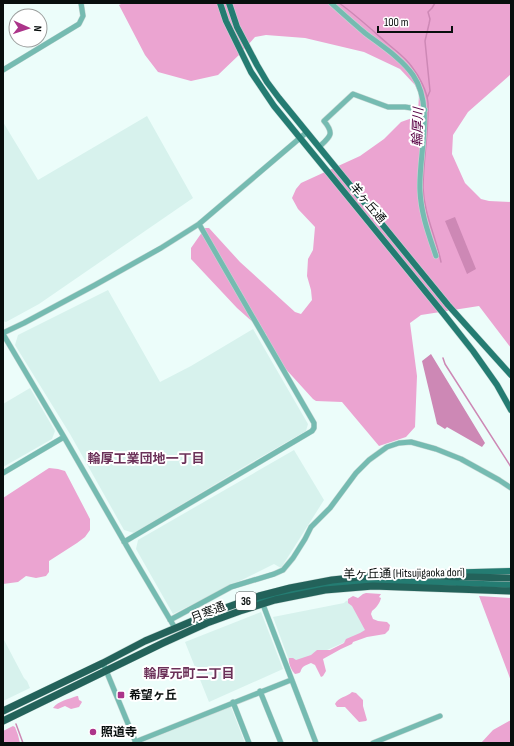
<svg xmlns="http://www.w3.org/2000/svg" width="514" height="746" viewBox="0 0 514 746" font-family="'Sofia Sans Condensed','Noto Sans JP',sans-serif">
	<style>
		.built { fill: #d7f2ed }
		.forest { fill: #eba4d1 }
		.water { fill: #cd88b5 }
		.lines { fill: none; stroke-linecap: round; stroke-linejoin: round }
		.stream { stroke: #cd88b5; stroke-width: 1.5 }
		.minor-casing { stroke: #c8d7d4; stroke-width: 6 }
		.major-casing { stroke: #c8d7d4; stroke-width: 7 }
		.highway-casing { stroke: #c8d7d4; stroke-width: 8 }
		.minor { stroke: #75bbb1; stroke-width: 5 }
		.major { stroke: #247c72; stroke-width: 6 }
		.highway { stroke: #23625a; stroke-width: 7 }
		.poi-dot { fill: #ac348a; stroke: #fff; stroke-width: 1.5 }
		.labels { text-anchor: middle; stroke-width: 4; stroke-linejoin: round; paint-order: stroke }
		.shield { fill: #fff; stroke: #525656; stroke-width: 1 }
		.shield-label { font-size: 11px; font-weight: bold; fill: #080e0d }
		.street-label { font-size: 12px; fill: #080e0d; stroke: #fff }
		.poi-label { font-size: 12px; font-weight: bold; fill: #080e0d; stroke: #fff; text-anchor: start }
		.water-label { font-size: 13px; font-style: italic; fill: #580244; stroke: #fff }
		.neighbourhood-label { font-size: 13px; font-weight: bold; fill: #6b3058; stroke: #fff }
	</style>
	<rect width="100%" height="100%" fill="#ecfdfa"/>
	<path class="built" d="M147,116L193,198L39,304L6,322L3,321V122L38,180Z
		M108,290L160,382L191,366L253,329L308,424L306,431L247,465L134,533L124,530L70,434L15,345L18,335Z
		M30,388L55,431L52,439L3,467V404Z
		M294,450L324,500L281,568L274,564L173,614L136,549L138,540Z
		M353,599L370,631L291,666L273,617L344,603L346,601Z
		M261,612L283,669L209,702L185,642Z
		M3,638L24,678L27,681L30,688L3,701Z
		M231,707L245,743H144L143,742Z"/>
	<path class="forest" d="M123,3H511V74L468,112L453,135L452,154L465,183L481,199L489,201L511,202V348L479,306L421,315L410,323L417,376L415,427L406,437L379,446L342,402L316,401L313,399L273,355L266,334L237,308L191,259V248L205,228H209L240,262L295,312L301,314L312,300L311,290L307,276L308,259L313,250L315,227L298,209L292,198L296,189L301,183L360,156L384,139L401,122L415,117L418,113L419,94L415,85L400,69L364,52L305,38L266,35L255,37L240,54L218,75L191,81L158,72L145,55L119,5Z
		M49,468L58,469L65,471L90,519V530L85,537L77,543L49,561V572L46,576L36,578L26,576L18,582L3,584V498Z
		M366,593L381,594L379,597L381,598C380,603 376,608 372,611L371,614L373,619L378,621L387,622L390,625L389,630L385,634L367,637L353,642L352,644L341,649L323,659L326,671L323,676L321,677L315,665L311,663C309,664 305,665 303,667C299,671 303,673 295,674C291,670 288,662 289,658H293L296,660L311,655L317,650H330L344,643L346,639L360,633L365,630L352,606L348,603V599L353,596L358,598L363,594Z
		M479,596L511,598V681Z
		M352,692L356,693L363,700V706L367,720L366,721L359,722L345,707H337L335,704C338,697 347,697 352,692Z
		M77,696H78L79,700L81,701L82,702L79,707L71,709L65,706L58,709L53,708C58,701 69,699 77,696Z
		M511,720V743H481L493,730Z
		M13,726L15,727L18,735L20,743H3V731Z"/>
	<path class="water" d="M455,217L476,269L467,274L445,221Z
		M431,354L485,443L482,447L447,427L445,429L437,424L422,361Z"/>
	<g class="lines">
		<path class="stream" d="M339,3C356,15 372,30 388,44C396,51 406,58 412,67C419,76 427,91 428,103C429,131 423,160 423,188C424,214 436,237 441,262
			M427,98L430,91L425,41L429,24L430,19L428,12L432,8L435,3
			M443,358L445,364L511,467
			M16,724L23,743"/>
		<defs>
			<path id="minor" d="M331,3C342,13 353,23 365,33C382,46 401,58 413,75C435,107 418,155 420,191C421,214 429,235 436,256
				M3,70L79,24L83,16L81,3
				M319,147C330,137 335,134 324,121L353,94L388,107H405L425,110
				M3,333L24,323L95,285L161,248L199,224L307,132
				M3,334L64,437L133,557L175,628
				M3,473L64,437
				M124,542L312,431L314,428V423L199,224
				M262,602L316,743
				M170,620L231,587L274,574L283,570L293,558L305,539L311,527L330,508L356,473L369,460L387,447L399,443L411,442L436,449L461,459L499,480L511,488
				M103,663L136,743
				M260,691L281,743
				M233,702L249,743
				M135,742L291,680
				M373,743L440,716"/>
			<path id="major" d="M220,3L226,21L251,72L274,106L443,313L473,351L497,385L511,410
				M229,3L237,27L257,65L267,82L279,98L448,305L511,375
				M438,573L511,571
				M240,608C267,598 296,590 325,586C387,579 449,583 511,585"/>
			<path id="highway" d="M3,711L103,663L145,641L214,612L259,596L290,588L332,580L370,576H428L511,578
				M3,721L163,643L207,623L240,611L275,600L325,590L373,586L511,591"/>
		</defs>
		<use href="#minor" class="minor-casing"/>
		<use href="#major" class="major-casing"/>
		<use href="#highway" class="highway-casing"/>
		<use href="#minor" class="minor"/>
		<use href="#major" class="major"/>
		<use href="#highway" class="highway"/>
	</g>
	<g class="poi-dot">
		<rect x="117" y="691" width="8" height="8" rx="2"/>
		<circle cx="93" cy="732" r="4"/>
	</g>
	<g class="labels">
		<rect class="shield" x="236" y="592" width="20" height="18" rx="3"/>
		<g class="shield-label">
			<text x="246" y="605">36</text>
		</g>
		<g class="street-label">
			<text transform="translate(368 203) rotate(50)" y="4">羊ヶ丘通</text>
			<text transform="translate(404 573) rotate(-1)" y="4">羊ヶ丘通 (Hitsujigaoka dori)</text>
			<text transform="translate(208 612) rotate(-22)" y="4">月寒通</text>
		</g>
		<g class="poi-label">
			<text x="129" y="699">希望ヶ丘</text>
			<text x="101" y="736">照道寺</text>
		</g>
		<g class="water-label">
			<text transform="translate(417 127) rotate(-88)" y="5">輪厚川</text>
		</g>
		<g class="neighbourhood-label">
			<text x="146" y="463">輪厚工業団地一丁目</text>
			<text x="189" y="678">輪厚元町二丁目</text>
		</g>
	</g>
	<rect width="514" height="746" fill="none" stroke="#080e0d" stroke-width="8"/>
	<g transform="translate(28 28) rotate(93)"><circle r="19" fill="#ffffff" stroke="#9c9f9e"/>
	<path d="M0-3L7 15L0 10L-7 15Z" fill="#ac348a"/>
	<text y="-6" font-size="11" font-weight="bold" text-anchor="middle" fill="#080e0d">N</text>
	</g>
	<path d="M378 26v6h74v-6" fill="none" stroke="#080e0d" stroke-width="2"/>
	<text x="384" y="26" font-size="12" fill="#080e0d" stroke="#ffffff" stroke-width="3" paint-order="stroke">100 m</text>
</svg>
